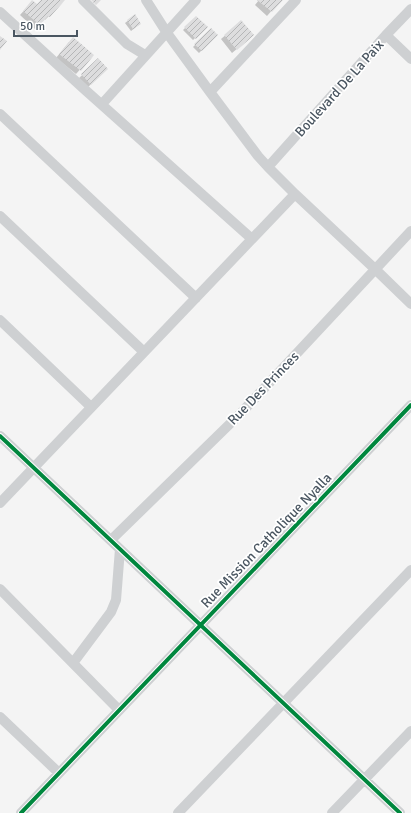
<svg xmlns="http://www.w3.org/2000/svg" width="411" height="813" viewBox="0 0 411 813" font-family="Signika,sans-serif">
	<style>
		.shadow { fill: #0003 }
		.building { fill: url(#building-hatch) }
		.lines { fill: none; stroke-linecap: round; stroke-linejoin: round }
		.minor { stroke: #ced0d2; stroke-width: 10 }
		.cycleway-casing { stroke: #fff; stroke-width: 6 }
		.cycleway { stroke: #00873e; stroke-width: 4 }
		.labels { text-anchor: middle; stroke-width: 3.5; stroke-linejoin: round; paint-order: stroke }
		.street-label { font-size: 14px; fill: #4a5661; stroke: #fff }
	</style>
	<defs>
		<pattern id="building-hatch" width="6" height="6" patternUnits="userSpaceOnUse"><rect width="6" height="6" fill="#ddddde"/><path d="M-1 1l2-2M0 6l6-6M5 7l2-2" fill="none" stroke="#b5b6b7"/></pattern>
	</defs>
	<rect width="100%" height="100%" fill="#f4f4f4"/>
	<path class="shadow" d="M42,0H64L49,16L45,20L44,19L35,29L20,15L29,5H37Z
		M259,0H281L267,16L255,5Z
		M134,16L140,24L131,31L125,23Z
		M196,17L206,27L193,40L183,30Z
		M241,22L249,39L232,53L221,39Z
		M211,29L217,35L199,53L193,47Z
		M69,42L93,55L76,74L56,58Z
		M98,60L107,69L87,88L78,79Z"/>
	<path class="building" d="M32,0L37,4L41,0H65L50,17L48,16L40,25L23,11Z
		M91,0H101L96,5Z
		M257,0H283L272,12Z
		M135,14L141,24L133,29L127,20Z
		M196,16L208,27L196,39L184,27Z
		M241,20L254,35L237,50L224,35Z
		M211,28L218,35L202,51L194,44Z
		M0,36L7,41L0,50Z
		M73,37L94,55L81,71L59,54Z
		M98,58L108,69L91,85L81,74Z"/>
	<g class="lines">
		<path class="minor" d="M83,0L127,44L145,55
			M146,0L167,33L210,92L258,156L268,167L295,194L375,269L411,304
			M0,12L83,88L252,239
			M386,35L411,59
			M210,92L296,0
			M102,104L196,0
			M0,114L196,298
			M268,167L386,35L411,9
			M0,216L144,352
			M0,320L91,407
			M0,436L400,813
			M0,503L295,194
			M111,540L241,413L411,231
			M0,589L119,710
			M73,663L111,612L116,600L120,549
			M0,717L59,773
			M21,813L411,405
			M178,813L411,570
			M332,813L411,731"/>
		<defs>
			<path id="cycleway" d="M0,436L400,813
				M21,813L411,405"/>
		</defs>
		<use href="#cycleway" class="cycleway-casing"/>
		<use href="#cycleway" class="cycleway"/>
	</g>
	<g class="labels">
		<g class="street-label">
			<text transform="translate(339 88) rotate(-48)" y="5">Boulevard De La Paix</text>
			<text transform="translate(263 388) rotate(-46)" y="5">Rue Des Princes</text>
			<text transform="translate(266 540) rotate(-46)" y="5">Rue Mission Catholique Nyalla</text>
		</g>
	</g>
	<path d="M14 30v6h63v-6" fill="none" stroke="#4a5661" stroke-width="2"/>
	<text x="20" y="30" font-size="12" fill="#4a5661" stroke="#ffffff" stroke-width="3" paint-order="stroke">50 m</text>
</svg>
